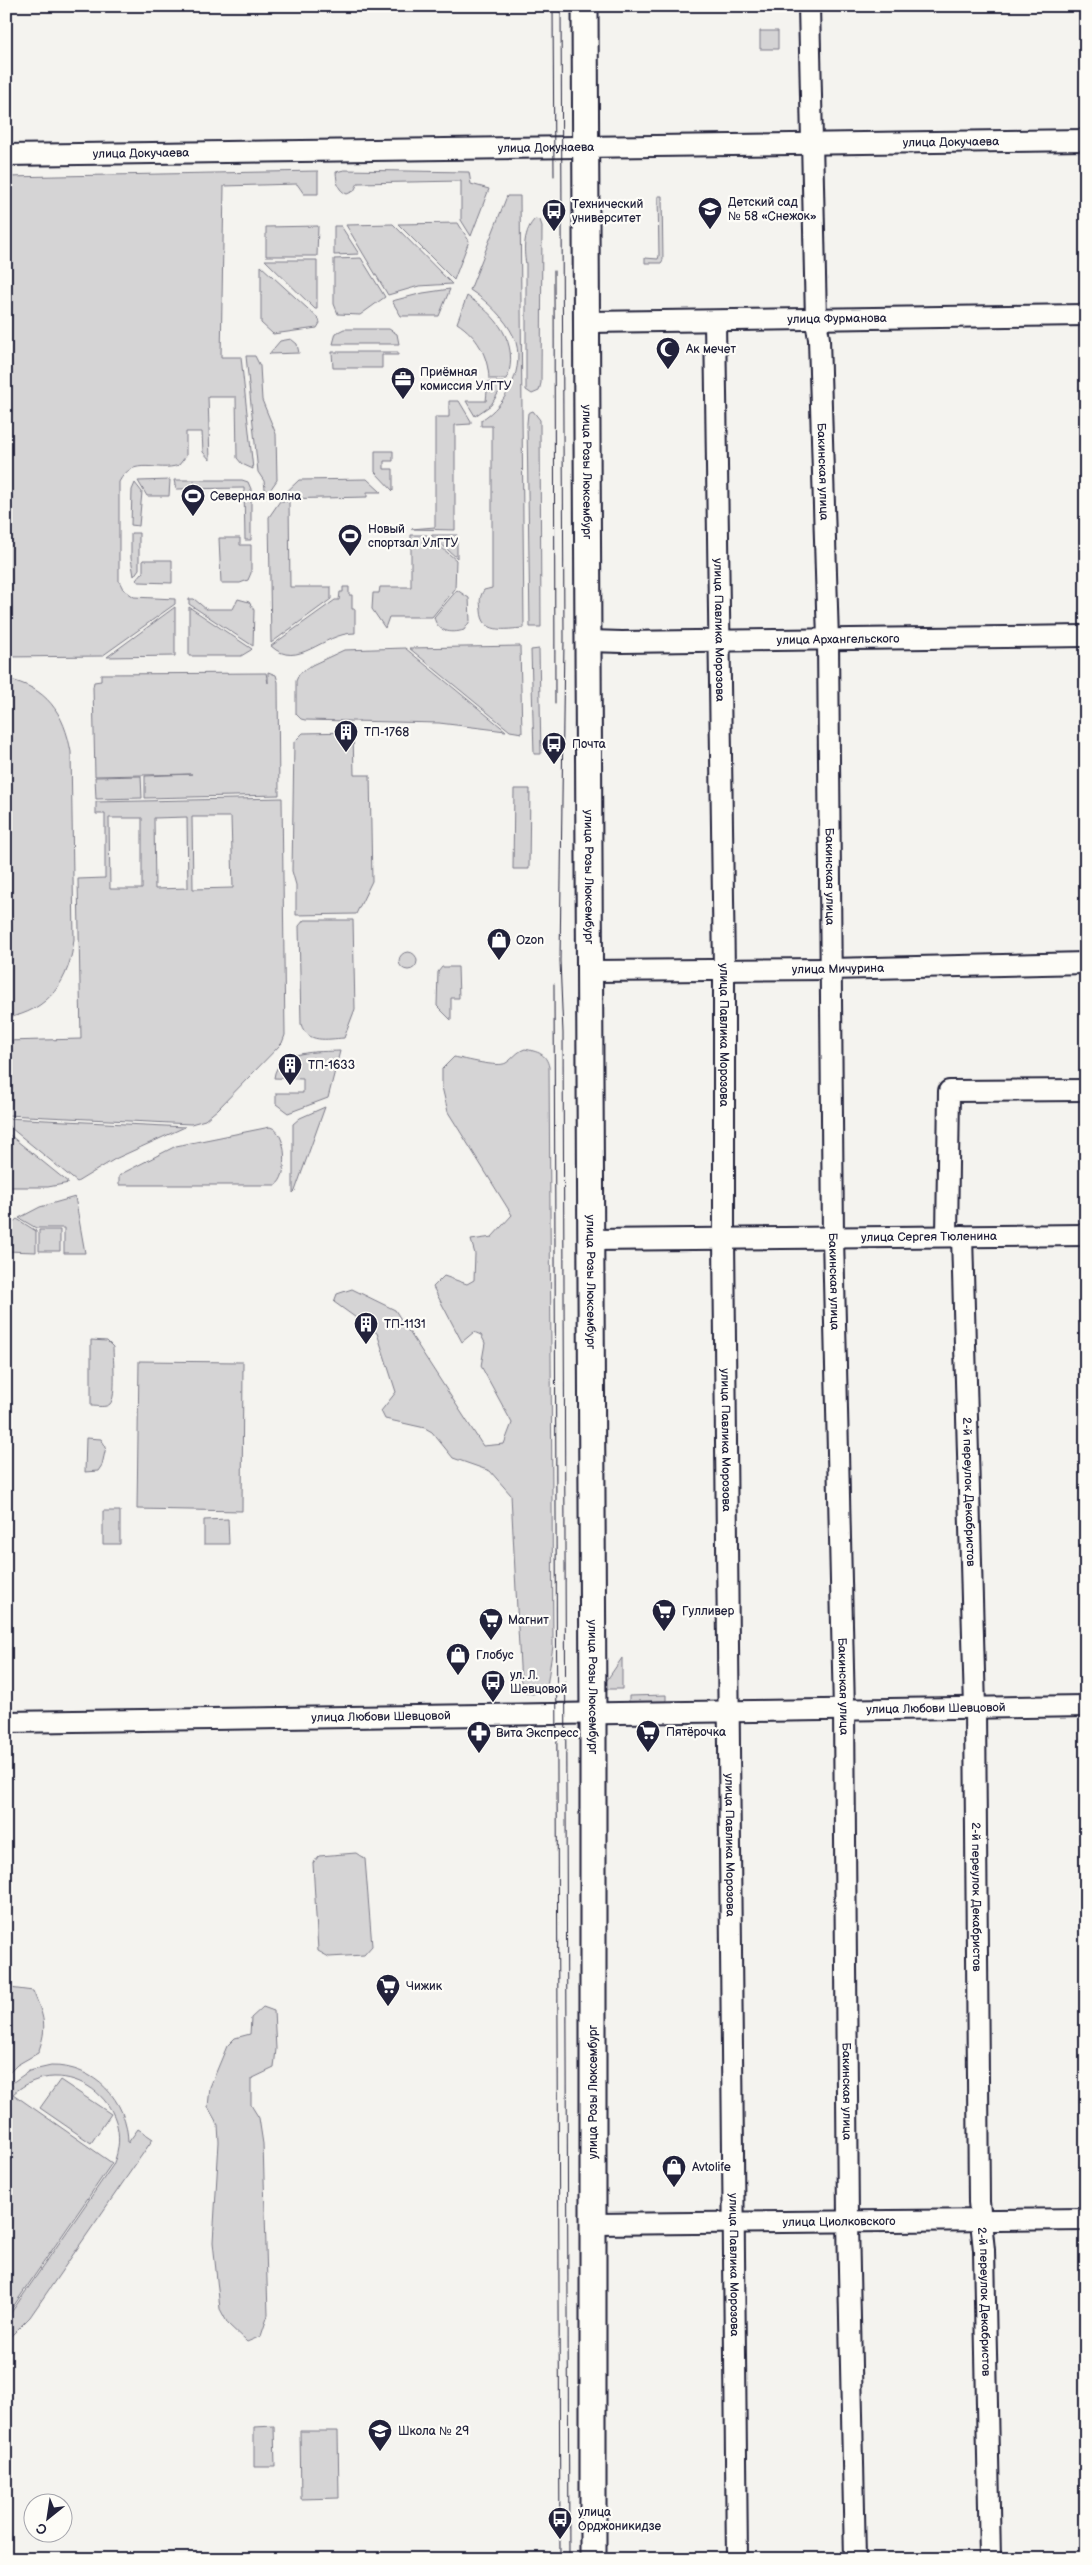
<svg xmlns="http://www.w3.org/2000/svg" width="1092" height="2565" viewBox="0 0 1092 2565" font-family="'Balsamiq Sans',sans-serif">
	<style>
		.green { fill: #d5d4d5; stroke: #7c7b88; fill-rule: evenodd }
		.lines { fill: none; stroke-linecap: round; stroke-linejoin: round }
		.minor-casing { stroke: #22223b; stroke-width: 24 }
		.major-casing { stroke: #22223b; stroke-width: 29 }
		.minor { stroke: #fdfcf7; stroke-width: 20 }
		.major { stroke: #fdfcf7; stroke-width: 25 }
		.tram { stroke: #22223b; stroke-width: 1 }
		.labels { text-anchor: middle; stroke-width: 4.5; stroke-linejoin: round; paint-order: stroke }
		.street-label { font-size: 12px; fill: #22223b; stroke: #fdfcf7 }
		.poi-label { font-size: 12px; fill: #22223b; stroke: #fdfcf7; text-anchor: start }
	</style>
	<rect width="100%" height="100%" fill="#f4f3ef"/>
	<filter id="ink" filterUnits="userSpaceOnUse"><feTurbulence type="fractalNoise" baseFrequency=".02" numOctaves="2"/><feDisplacementMap in="SourceGraphic" scale="10" xChannelSelector="R" yChannelSelector="G"/><feConvolveMatrix kernelMatrix="1 2 1 2 8 2 1 2 1" color-interpolation-filters="sRGB"/></filter>
	<g filter="url(#ink)">
		<path class="green" d="M760,31H778V49H760Z
			M344,170L469,172L471,184L489,189L471,236L461,220V181L358,183L354,191L347,194C337,190 337,182 336,172Z
			M318,171V194H304L297,184L224,186L221,357H241L253,469L242,464L237,458L236,397H208L210,460L203,452L202,432H186V456L179,465C157,473 133,455 119,482V581L123,589L134,597L175,599V604L102,656L6,657V177Z
			M507,196H520L524,628C505,629 482,635 481,610C480,602 479,597 484,590L492,588V426H481V420C506,406 527,366 514,337C505,318 487,301 470,290Z
			M658,196H662L663,260L661,263H645V258L658,259L659,256Z
			M535,219L540,220L542,226L541,383L539,391L532,394L526,390V264C523,249 524,230 535,219Z
			M458,223L469,241L454,280L398,224Z
			M393,224L452,284L419,286L388,295L346,225Z
			M318,226L317,256H266V227Z
			M334,226H341L359,254L334,255Z
			M361,258L385,297L360,315L338,314L334,304V259Z
			M265,260H317V309H315Z
			M261,266L319,319L320,323L317,328L273,334L261,323Z
			M450,289L439,316H401L392,301L423,293Z
			M467,296C496,315 520,342 507,379H489C488,355 477,336 457,323Z
			M344,329H389L397,334L399,344H333L336,333Z
			M291,339L297,344L299,353L269,354L280,341Z
			M332,352H398V355H382V368H333Z
			M246,356H255L260,366L262,400L276,434L277,480L266,496L264,481L258,472Z
			M488,382H505L491,405L475,416L466,401H486Z
			M449,401H459L471,421V424L455,425V530L411,529L435,527V417H449Z
			M533,411L540,420L541,627H530L527,423L528,413Z
			M375,451H393V461H384V469H393V491L375,472Z
			M367,479L381,492H367V497L279,499L299,480Z
			M170,480L169,496H147L138,481Z
			M174,480H242L248,482L251,489V540H245L244,488L176,489Z
			M135,483L142,492L139,526L131,525L132,490Z
			M280,501H289L290,587H331V599L271,643L269,517Z
			M131,533H139V569L134,576L131,558Z
			M411,535H427L456,560L455,589L432,617H389L385,628L372,609L373,593H379L380,587H411Z
			M431,535H457V558Z
			M219,538H240V545H251V573L248,580L240,583H221Z
			M143,560H172V583L139,582L136,580L143,572Z
			M343,587H349V595H352V609H355V633C322,633 298,671 271,646L335,600H339L340,592H343Z
			M457,590L469,598L470,621L464,630C451,634 437,632 434,617Z
			M189,599H194L206,609H233L238,599L249,602L254,610L253,646L189,604Z
			M175,607V656L107,657Z
			M189,607L252,649L251,650L241,656H189Z
			M520,646L522,733L510,731L409,648Z
			M405,648L506,731L439,723L305,720L301,719L296,714V681L299,674L312,665L344,650Z
			M539,649L541,754H534L531,650Z
			M268,672L276,675L278,682L279,795L145,798V776L192,774L95,776L93,687L94,682L101,681V674L266,673L268,683Z
			M6,679C47,687 64,713 71,752L74,939C70,980 49,1011 6,1018Z
			M353,732L354,775H370L372,881L356,914L296,915V885L292,871L294,742L303,733Z
			M141,776L142,798L96,799L95,777Z
			M514,789H530L529,869H513Z
			M282,798L285,1035L282,1043L218,1109L205,1120L191,1124L6,1115V1041L81,1039L78,879L105,878V814H96V802ZM187,817L188,888L155,889L154,818ZM192,817H231L233,888L193,889ZM109,818H142V889H110Z
			M304,920H353L355,1009L344,1038C327,1039 307,1044 301,1024L299,926Z
			M399 961a9 9 0 1 1 18 0a9 9 0 1 1-18 0Z
			M442,967H458L459,998H451V1020L437,1006L438,972Z
			M525,1049C538,1052 546,1053 549,1067L553,1646L547,1686L533,1694L525,1693L521,1685L511,1495L490,1471L453,1458L432,1432L425,1428L385,1419L381,1411L396,1392L377,1333L334,1302L337,1294L352,1289L395,1310L483,1446L504,1444L512,1423L481,1366L485,1343L481,1335L474,1332L462,1342L433,1287L444,1276L467,1284L474,1280L475,1254L471,1240L492,1237L512,1215L448,1112L442,1087V1069L454,1057C465,1059 498,1068 506,1063C514,1058 516,1052 525,1049Z
			M340,1051L328,1098L288,1113L276,1104V1093H303V1079L274,1078C277,1049 319,1052 340,1051Z
			M325,1107L295,1191L293,1193V1124L300,1118Z
			M6,1118L185,1127L115,1159L77,1182L6,1124Z
			M270,1127C288,1131 289,1179 275,1185H119V1176L123,1173L176,1146Z
			M6,1132L69,1183L48,1187H6Z
			M75,1197L85,1253H64V1228H36L19,1218L40,1207Z
			M17,1219L36,1231V1252L6,1251V1228Z
			M39,1230H60V1251H39Z
			M91,1340L107,1341L113,1347C113,1358 117,1397 110,1404C106,1408 97,1406 91,1406Z
			M139,1361L243,1362L242,1511L137,1509Z
			M86,1438L101,1439L106,1447L102,1465L98,1471L85,1472Z
			M103,1511H120V1544H103Z
			M228,1519L229,1544H204V1520Z
			M622,1658V1689H605V1683Z
			M666,1695V1708H629V1696Z
			M356,1853L365,1859L372,1946L364,1955L329,1957L318,1951L313,1863L319,1856Z
			M6,1983L10,1988L33,1991C44,2017 48,2026 38,2053L17,2065L6,2076Z
			M263,2007L274,2011L276,2049L274,2068L251,2079V2105L259,2118L263,2144L268,2315L261,2336L247,2342L228,2324L220,2309L213,2242L219,2142L218,2125L208,2107L210,2087L227,2046L235,2038L250,2034L251,2018Z
			M51,2066C94,2065 128,2100 128,2143L138,2129L153,2139L30,2317L6,2341V2320L113,2165C140,2103 64,2048 13,2094L112,2163L6,2317V2105L10,2099L6,2102V2087L29,2071Z
			M60,2080L111,2114L91,2143L40,2108Z
			M274,2426L275,2467H254V2427Z
			M300,2431H338L339,2498L301,2499Z"/>
		<g class="lines">
			<defs>
				<g id="minor">
					<path id="s1" d="M809,6L816,320L819,339L828,640L833,1237L844,1710L848,2222L855,2559"/>
					<path id="s2" d="M6,155L1086,140"/>
					<path id="s3" d="M715,321L724,971V1238L737,2559"/>
					<path id="s4" d="M588,322L1086,315"/>
					<path id="s5" d="M590,641L622,642L1086,636"/>
					<path id="s6" d="M590,971L830,969L1086,963"/>
					<path d="M947,1236L949,1091L1086,1090"/>
					<path id="s7" d="M962,1236L975,1708L979,2202L984,2250L990,2559"/>
					<path id="s8" d="M591,1240L1086,1235"/>
					<path id="s9" d="M6,1722L1086,1706"/>
					<path id="s10" d="M593,2224L1086,2219"/>
				</g>
				<g id="major">
					<path id="s11" d="M585,6L593,1714V2559"/>
				</g>
			</defs>
			<use href="#minor" class="minor-casing"/>
			<use href="#major" class="major-casing"/>
			<use href="#minor" class="minor"/>
			<use href="#major" class="major"/>
			<path class="tram" d="M553,6L554,176
				M561,6L564,638L560,961L563,1033L569,2559
				M554,271L555,704
				M554,984L560,2559"/>
		</g>
	</g>
	<defs>
		<symbol id="school-pin" viewBox="-11 -11 22 30"><path d="M0 17L-7.5 6A9.5 9.5 0 1 1 7.5 6Z" fill="#22223b" stroke="#fdfcf7"/><path d="M0-5L7-2L0 1L-7-2ZM-4 1L0 2.5L4 1V4Q0 6-4 4Z" fill="#fff"/></symbol>
		<symbol id="bus-pin" viewBox="-11 -11 22 30"><path d="M0 17L-7.5 6A9.5 9.5 0 1 1 7.5 6Z" fill="#22223b" stroke="#fdfcf7"/><path d="M-5-6H5V4H4V6H2V4H-2V6H-4V4H-5ZM-3.5-4V0h7V-4ZM-3.5 1.2v1.5H-2V1.2ZM2 1.2v1.5H3.5V1.2Z" fill="#fff"/></symbol>
		<symbol id="mosque-pin" viewBox="-11 -11 22 30"><path d="M0 17L-7.5 6A9.5 9.5 0 1 1 7.5 6Z" fill="#22223b" stroke="#fdfcf7"/><path d="M3.5-4.9A6 6 0 1 0 3.5 4.9A5 5 0 1 1 3.5-4.9Z" fill="#fff"/></symbol>
		<symbol id="office-pin" viewBox="-11 -11 22 30"><path d="M0 17L-7.5 6A9.5 9.5 0 1 1 7.5 6Z" fill="#22223b" stroke="#fdfcf7"/><path d="M-6-3h4V-5.5h4V-3h4V5H-6ZM-1-4.5V-3h2v-1.5ZM-6 0V1H6V0Z" fill="#fff"/></symbol>
		<symbol id="stadium-pin" viewBox="-11 -11 22 30"><path d="M0 17L-7.5 6A9.5 9.5 0 1 1 7.5 6Z" fill="#22223b" stroke="#fdfcf7"/><path d="M0-5a6.5 5 0 1 0 0 10a6.5 5 0 1 0 0-10ZM-3.5-1.8h7v3.6h-7Z" fill="#fff"/></symbol>
		<symbol id="building-pin" viewBox="-11 -11 22 30"><path d="M0 17L-7.5 6A9.5 9.5 0 1 1 7.5 6Z" fill="#22223b" stroke="#fdfcf7"/><path d="M-4-6H4V6H1V3H-1V6H-4ZM-2.5-4.3h1.7v1.8h-1.7ZM.8-4.3h1.7v1.8H.8ZM-2.5-1h1.7V.8h-1.7ZM.8-1h1.7V.8H.8Z" fill="#fff"/></symbol>
		<symbol id="shop-pin" viewBox="-11 -11 22 30"><path d="M0 17L-7.5 6A9.5 9.5 0 1 1 7.5 6Z" fill="#22223b" stroke="#fdfcf7"/><path d="M-5-2.5h2.3a2.7 3.5 0 0 1 5.4 0H5L5.5 6h-11ZM-1.5-2.5h3a1.5 2.3 0 0 0-3 0Z" fill="#fff"/></symbol>
		<symbol id="supermarket-pin" viewBox="-11 -11 22 30"><path d="M0 17L-7.5 6A9.5 9.5 0 1 1 7.5 6Z" fill="#22223b" stroke="#fdfcf7"/><path d="M-6-5.5h2.5l.6 2H6L4.5 2H-2.5L-4.4-4H-6ZM-1.5 3.2a1.3 1.3 0 1 0 .1 0ZM3 3.2a1.3 1.3 0 1 0 .1 0Z" fill="#fff"/></symbol>
		<symbol id="pharmacy-pin" viewBox="-11 -11 22 30"><path d="M0 17L-7.5 6A9.5 9.5 0 1 1 7.5 6Z" fill="#22223b" stroke="#fdfcf7"/><path d="M-2-6h4v4h4v4h-4v4h-4v-4h-4v-4h4Z" fill="#fff"/></symbol>
	</defs>
	<g fill-rule="evenodd">
		<use href="#school-pin" x="696" y="195" width="28" height="38"/>
		<use href="#bus-pin" x="540" y="197" width="28" height="38"/>
		<use href="#mosque-pin" x="654" y="335" width="28" height="38"/>
		<use href="#office-pin" x="389" y="365" width="28" height="38"/>
		<use href="#stadium-pin" x="179" y="482" width="28" height="38"/>
		<use href="#stadium-pin" x="336" y="522" width="28" height="38"/>
		<use href="#building-pin" x="332" y="718" width="28" height="38"/>
		<use href="#bus-pin" x="540" y="730" width="28" height="38"/>
		<use href="#shop-pin" x="485" y="926" width="28" height="38"/>
		<use href="#building-pin" x="276" y="1051" width="28" height="38"/>
		<use href="#building-pin" x="352" y="1310" width="28" height="38"/>
		<use href="#supermarket-pin" x="650" y="1597" width="28" height="38"/>
		<use href="#supermarket-pin" x="477" y="1606" width="28" height="38"/>
		<use href="#shop-pin" x="444" y="1641" width="28" height="38"/>
		<use href="#bus-pin" x="479" y="1668" width="28" height="38"/>
		<use href="#supermarket-pin" x="634" y="1718" width="28" height="38"/>
		<use href="#pharmacy-pin" x="465" y="1719" width="28" height="38"/>
		<use href="#supermarket-pin" x="374" y="1972" width="28" height="38"/>
		<use href="#shop-pin" x="660" y="2153" width="28" height="38"/>
		<use href="#school-pin" x="366" y="2417" width="28" height="38"/>
		<use href="#bus-pin" x="546" y="2505" width="28" height="38"/>
	</g>
	<g class="labels">
		<g class="street-label">
			<text dy="4" stroke="none"><textPath href="#s2" startOffset="945">улица Докучаева</textPath></text>
			<text dy="4" stroke="none"><textPath href="#s2" startOffset="540">улица Докучаева</textPath></text>
			<text dy="4" stroke="none"><textPath href="#s2" startOffset="135">улица Докучаева</textPath></text>
			<text dy="4" stroke="none"><textPath href="#s4" startOffset="249">улица Фурманова</textPath></text>
			<text dy="4" stroke="none"><textPath href="#s11" startOffset="466">улица Розы Люксембург</textPath></text>
			<text dy="4" stroke="none"><textPath href="#s1" startOffset="466">Бакинская улица</textPath></text>
			<text dy="4" stroke="none"><textPath href="#s3" startOffset="309">улица Павлика Морозова</textPath></text>
			<text dy="4" stroke="none"><textPath href="#s5" startOffset="248">улица Архангельского</textPath></text>
			<text dy="4" stroke="none"><textPath href="#s11" startOffset="871">улица Розы Люксембург</textPath></text>
			<text dy="4" stroke="none"><textPath href="#s1" startOffset="871">Бакинская улица</textPath></text>
			<text dy="4" stroke="none"><textPath href="#s6" startOffset="248">улица Мичурина</textPath></text>
			<text dy="4" stroke="none"><textPath href="#s3" startOffset="714">улица Павлика Морозова</textPath></text>
			<text dy="4" stroke="none"><textPath href="#s8" startOffset="338">улица Сергея Тюленина</textPath></text>
			<text dy="4" stroke="none"><textPath href="#s11" startOffset="1276">улица Розы Люксембург</textPath></text>
			<text dy="4" stroke="none"><textPath href="#s1" startOffset="1276">Бакинская улица</textPath></text>
			<text dy="4" stroke="none"><textPath href="#s3" startOffset="1119">улица Павлика Морозова</textPath></text>
			<text dy="4" stroke="none"><textPath href="#s7" startOffset="256">2-й переулок Декабристов</textPath></text>
			<text dy="4" stroke="none"><textPath href="#s11" startOffset="1681">улица Розы Люксембург</textPath></text>
			<text dy="4" stroke="none"><textPath href="#s1" startOffset="1681">Бакинская улица</textPath></text>
			<text dy="4" stroke="none"><textPath href="#s9" startOffset="930">улица Любови Шевцовой</textPath></text>
			<text dy="4" stroke="none"><textPath href="#s9" startOffset="375">улица Любови Шевцовой</textPath></text>
			<text dy="4" stroke="none"><textPath href="#s3" startOffset="1524">улица Павлика Морозова</textPath></text>
			<text dy="4" stroke="none"><textPath href="#s7" startOffset="661">2-й переулок Декабристов</textPath></text>
			<text transform="translate(593 2092) rotate(-90)" y="4">улица Розы Люксембург</text>
			<text dy="4" stroke="none"><textPath href="#s1" startOffset="2086">Бакинская улица</textPath></text>
			<text dy="4" stroke="none"><textPath href="#s10" startOffset="246">улица Циолковского</textPath></text>
			<text dy="4" stroke="none"><textPath href="#s3" startOffset="1944">улица Павлика Морозова</textPath></text>
			<text dy="4" stroke="none"><textPath href="#s7" startOffset="1066">2-й переулок Декабристов</textPath></text>
		</g>
		<g class="poi-label">
			<text x="728" y="206">Детский сад<tspan x="728" dy="14">№ 58 «Снежок»</tspan></text>
			<text x="572" y="208">Технический<tspan x="572" dy="14">университет</tspan></text>
			<text x="686" y="353">Ак мечет</text>
			<text x="420" y="376">Приёмная<tspan x="420" dy="14">комиссия УлГТУ</tspan></text>
			<text x="210" y="500">Северная волна</text>
			<text x="368" y="533">Новый<tspan x="368" dy="14">спортзал УлГТУ</tspan></text>
			<text x="364" y="736">ТП-1768</text>
			<text x="572" y="748">Почта</text>
			<text x="516" y="944">Ozon</text>
			<text x="308" y="1069">ТП-1633</text>
			<text x="384" y="1328">ТП-1131</text>
			<text x="682" y="1615">Гулливер</text>
			<text x="508" y="1624">Магнит</text>
			<text x="476" y="1659">Глобус</text>
			<text x="510" y="1679">ул. Л.<tspan x="510" dy="14">Шевцовой</tspan></text>
			<text x="666" y="1736">Пятёрочка</text>
			<text x="496" y="1737">Вита Экспресс</text>
			<text x="406" y="1990">Чижик</text>
			<text x="692" y="2171">Avtolife</text>
			<text x="398" y="2435">Школа № 29</text>
			<text x="578" y="2516">улица<tspan x="578" dy="14">Орджоникидзе</tspan></text>
		</g>
	</g>
	<rect width="1092" height="2565" fill="none" stroke="#fdfcf7" stroke-width="25"/>
	<rect x="12" y="12" width="1067" height="2540" fill="none" stroke="#22223b" stroke-width="2" filter="url(#ink)"/>
	<g transform="translate(48 2518) rotate(210)"><circle r="24" fill="#fdfcf7" stroke="#a5a5ac"/>
	<path d="M0-4L9 19L0 12L-9 19Z" fill="#22223b"/>
	<text y="-8" font-size="14" font-weight="bold" text-anchor="middle" fill="#22223b">С</text>
	</g>
</svg>
